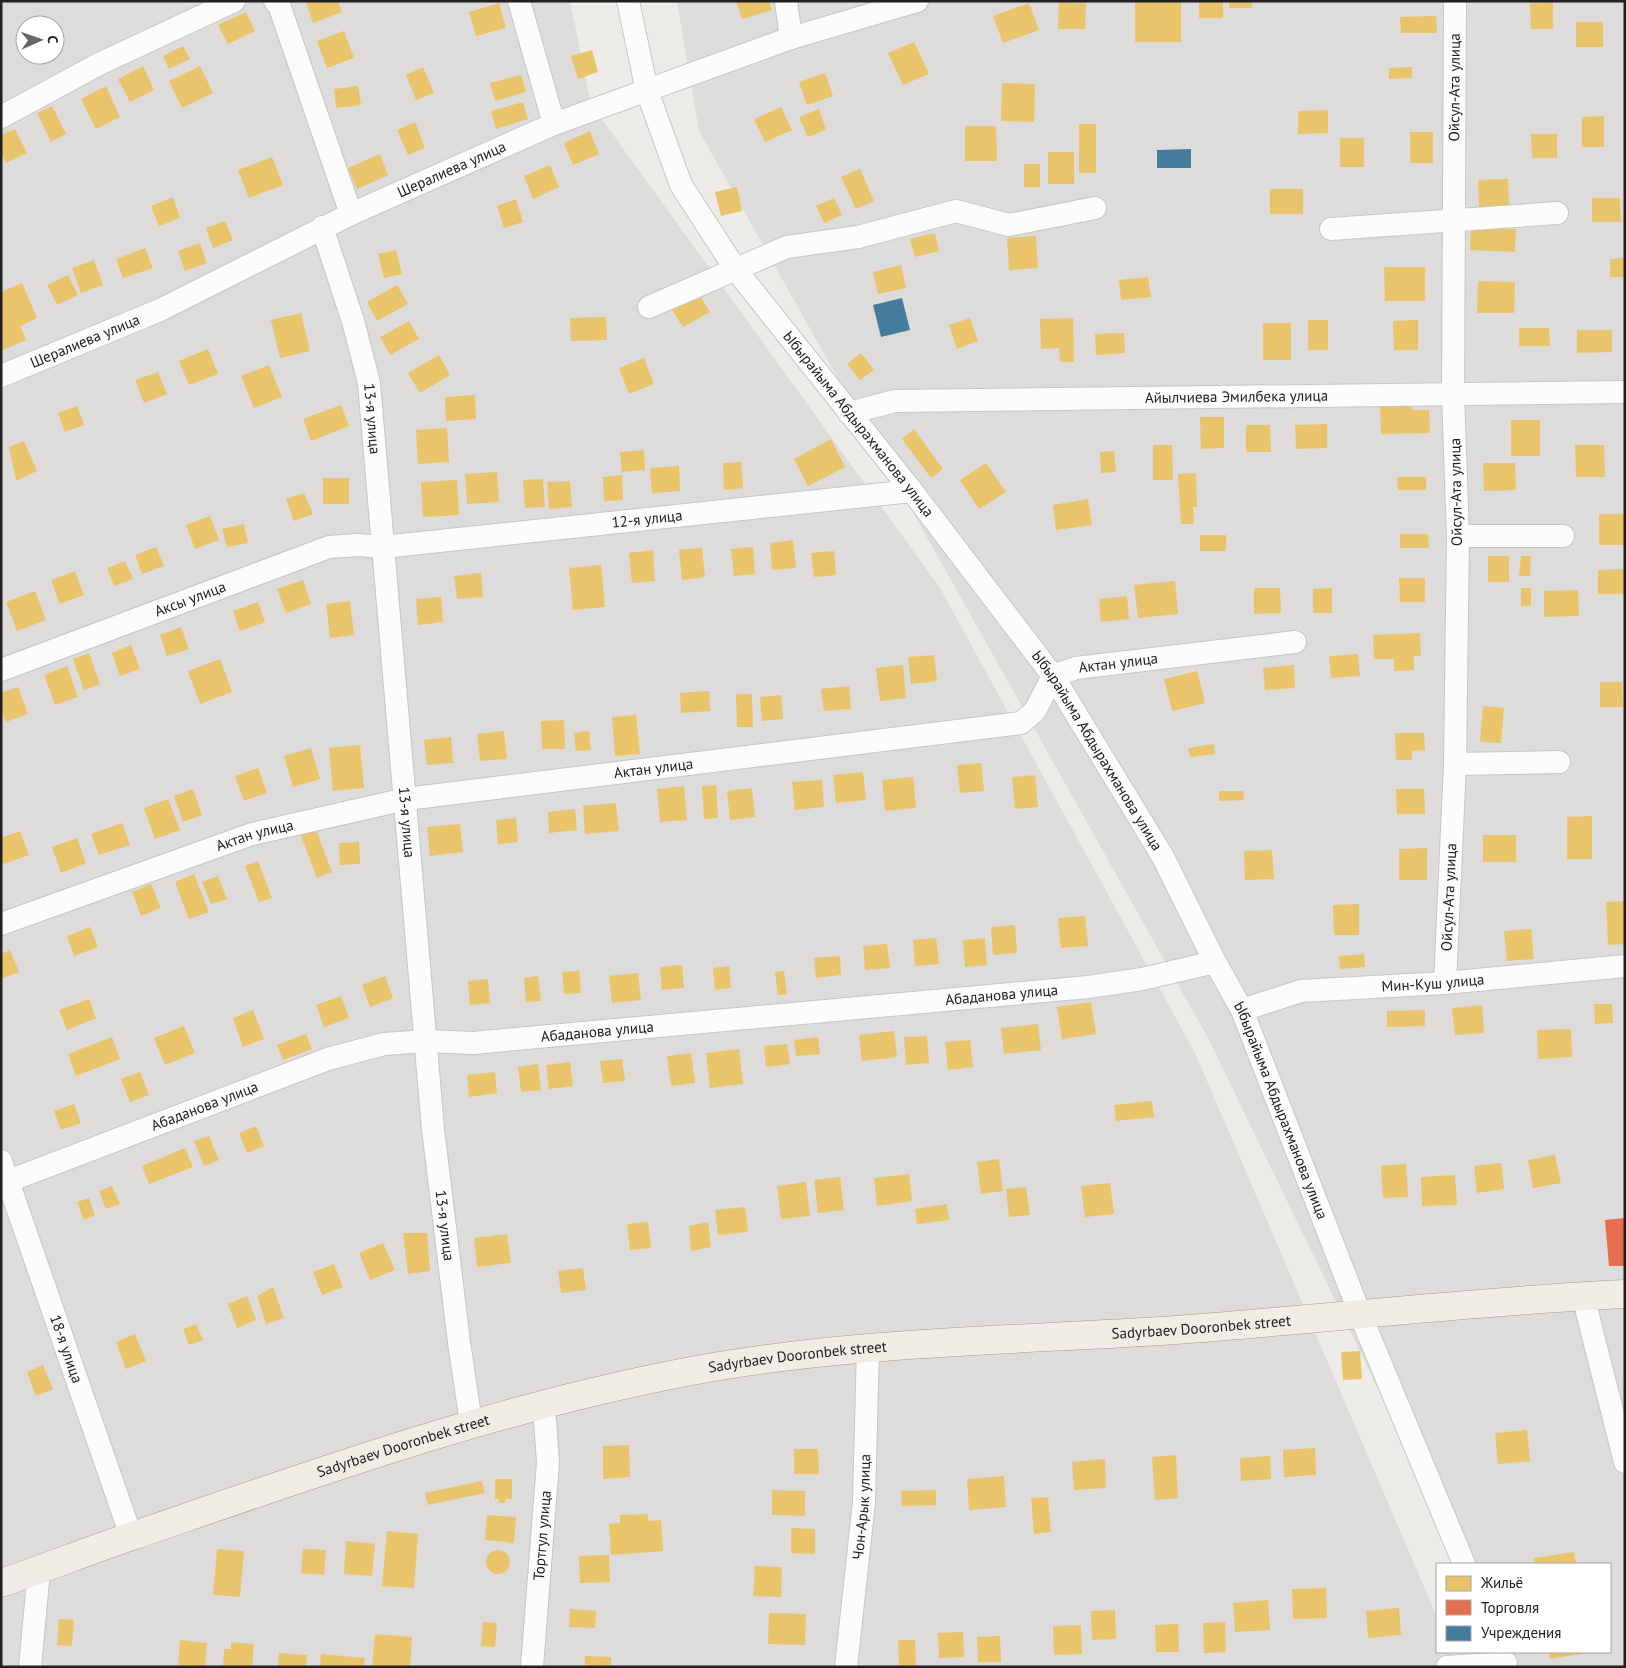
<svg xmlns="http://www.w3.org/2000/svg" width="1626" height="1668" viewBox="0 0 1626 1668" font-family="'PT Sans',sans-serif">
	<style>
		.residential { fill: #dddcda; fill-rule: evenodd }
		.homes { fill: #e9c46a }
		.shops { fill: #e76f51 }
		.public { fill: #457b9d }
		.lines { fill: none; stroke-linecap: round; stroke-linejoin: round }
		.minor-casing { stroke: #c7c6c5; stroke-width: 24 }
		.major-casing { stroke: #a59b85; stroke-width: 29 }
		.minor { stroke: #fcfcfc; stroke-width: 22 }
		.major { stroke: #f1ece6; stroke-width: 28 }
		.labels { text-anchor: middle; stroke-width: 5; stroke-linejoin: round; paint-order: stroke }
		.street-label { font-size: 15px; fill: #202020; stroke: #fff }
	</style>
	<rect width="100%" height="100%" fill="#eeece9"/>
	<path class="residential" d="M1,1H570L591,104L940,588L1195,1053L1437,1617V1652H1452L1459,1667H1ZM25,25H55V55H25Z
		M677,1H1625V1667H1512L1505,1652H1610V1564H1463L1209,1040L699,131Z"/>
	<path class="homes" d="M338,1L342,12L313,23L306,2Z
		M736,1H769L772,10L742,19Z
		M1135,1H1181V42H1135Z
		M1199,1H1223V18H1199Z
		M1229,1H1252V8H1229Z
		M1059,2L1086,3L1085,29H1058Z
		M1553,2V29H1531L1530,3Z
		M499,3L506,28L476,36L469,12Z
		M1029,3L1039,30L1003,43L993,16Z
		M246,12L255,31L228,44L218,25Z
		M1436,16L1437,33H1401L1400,17Z
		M1576,22H1603V47H1576Z
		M344,31L354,58L327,68L317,41Z
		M914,42L929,74L903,85L888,53Z
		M183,46L190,59L169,69L163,56Z
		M592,50L598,72L578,79L571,56Z
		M143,66L154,90L130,102L118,79Z
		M200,66L213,93L182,108L169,81Z
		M423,67L434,93L416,100L406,75Z
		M1412,67V78L1389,79V68Z
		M825,73L833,96L807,105L799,82Z
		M521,75L526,92L495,101L490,83Z
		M1002,83L1035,84L1034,122L1001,121Z
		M106,86L120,117L96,129L81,99Z
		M358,86L361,105L336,108L334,89Z
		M523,102L528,119L496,129L491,111Z
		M52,106L66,134L51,142L37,113Z
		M781,107L792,130L765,142L754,119Z
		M819,109L826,130L808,137L799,117Z
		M1328,110V133L1298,134V111Z
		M1604,116V147H1582V117Z
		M415,122L425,148L408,155L397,130Z
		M1079,124H1096V173H1079Z
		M965,126H996L997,161H965Z
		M15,129L27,153L6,163L1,153V135Z
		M590,131L599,154L573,165L564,143Z
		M1410,132H1433V163H1410Z
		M1531,134H1557V158H1532Z
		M1340,138H1364V167H1340Z
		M1048,152H1074V184H1048Z
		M380,154L388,175L357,189L348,168Z
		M272,157L283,185L249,198L238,170Z
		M1024,164H1040V187H1024Z
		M550,165L559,187L533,199L524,176Z
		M860,169L874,201L856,209L841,177Z
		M1508,179L1509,208H1479L1478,180Z
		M737,187L742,211L721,216L715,192Z
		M1270,189H1303V214H1270Z
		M173,197L180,218L159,226L151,206Z
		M834,198L842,215L824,223L816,206Z
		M1592,198H1620L1621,222H1592Z
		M516,199L523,222L504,228L497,206Z
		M225,221L233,240L213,248L206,228Z
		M1471,228L1516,229L1515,252L1470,250Z
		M935,233L939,251L915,257L910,239Z
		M1036,236L1038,268L1009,270L1007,238Z
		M200,243L207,263L185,271L178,251Z
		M145,248L153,268L123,278L116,259Z
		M396,250L402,274L384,278L378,254Z
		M1625,258V277H1610V259Z
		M94,260L103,285L81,293L72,268Z
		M901,265L906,288L878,294L873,272Z
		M1384,267H1425V301H1385Z
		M68,275L78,295L57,305L47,285Z
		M1148,277L1151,297L1121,300L1119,280Z
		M1478,281L1515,282L1514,313H1477Z
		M22,283L37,318L20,326L26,340L1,351V292Z
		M397,285L408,304L377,321L367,302Z
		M697,291L710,312L683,327L670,307Z
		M301,313L310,351L280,358L271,320Z
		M606,317L607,340L571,341L570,318Z
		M970,318L978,341L957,349L949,325Z
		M1073,318L1074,362H1060L1059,348L1041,349L1040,319Z
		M1308,320H1328V350H1308Z
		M1418,320V350H1394L1393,321Z
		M409,321L419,339L390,355L380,337Z
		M1263,323H1291V360H1263Z
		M1519,328H1549L1550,346H1519Z
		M1577,330H1612V352L1577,353Z
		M1124,333L1125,353L1096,355L1095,334Z
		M208,349L218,374L189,385L179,361Z
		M861,353L874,370L860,380L847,364Z
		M439,355L450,375L420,393L408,373Z
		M644,358L654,384L629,394L619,368Z
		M269,365L282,397L254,408L241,376Z
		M158,372L167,394L144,403L135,380Z
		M475,395L476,419L446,421L445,397Z
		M341,405L349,426L311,441L303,419Z
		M1411,405L1412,410H1429L1430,433L1381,434L1380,406Z
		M77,406L84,425L65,432L58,413Z
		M1200,417H1224V448L1201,449Z
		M1511,420H1540V456H1511Z
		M1327,424V448L1296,449L1295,425Z
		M1246,425H1270L1271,452H1246Z
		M447,428L449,462L418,464L416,430Z
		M914,429L943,469L931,478L902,439Z
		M831,439L845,467L808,486L794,459Z
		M24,441L37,471L16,481L9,447Z
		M1153,445H1172L1173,480H1153Z
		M1575,445H1604L1605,477H1576Z
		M644,450L645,470L622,472L620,452Z
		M1114,451L1116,472L1101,473L1100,452Z
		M741,462L743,488L724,490L723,463Z
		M986,463L1006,492L979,509L960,480Z
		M1483,463H1515L1516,490L1484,491Z
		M679,466L680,491L652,493L650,468Z
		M497,472L499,502L467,504L465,474Z
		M1196,473L1197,507H1193L1194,524H1181L1178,474Z
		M622,475L623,500L604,501L603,477Z
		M1397,477H1426V490H1398Z
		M323,478H349V504H323Z
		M543,479L545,507L525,508L523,480Z
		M457,480L459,515L423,517L421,482Z
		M570,481L572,507L549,509L547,482Z
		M304,493L313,514L294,521L286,499Z
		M1088,499L1092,525L1056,530L1053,505Z
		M1599,514H1625V545H1599Z
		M210,516L219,540L195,549L186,525Z
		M244,524L248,543L227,547L222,529Z
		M1400,534H1428L1429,548H1400Z
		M1200,535H1226V551H1200Z
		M793,540L796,568L772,570L770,543Z
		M156,547L164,566L142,574L135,555Z
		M753,547L755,574L734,576L731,549Z
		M702,548L705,577L682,580L679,550Z
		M653,550L655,581L632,583L629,553Z
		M834,551L836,575L814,577L811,553Z
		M1488,556H1509V582H1488Z
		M1521,556H1531L1530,576H1519Z
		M125,561L133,579L114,586L107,568Z
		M601,565L605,607L573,610L569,568Z
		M1625,569V594H1598V570Z
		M75,571L84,595L60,604L51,580Z
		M481,573L483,597L457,599L454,576Z
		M1399,578H1425V602H1400Z
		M303,580L311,604L286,613L277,589Z
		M1175,581L1178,614L1138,618L1134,585Z
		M1254,588H1280L1281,613L1254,614Z
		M1332,588V613H1313V589Z
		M1521,588H1531V606H1521Z
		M1578,590L1579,616L1544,617V591Z
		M35,591L46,620L17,631L6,602Z
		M1127,596L1129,619L1101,622L1099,599Z
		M441,597L443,622L418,625L416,599Z
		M350,601L354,635L330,638L326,604Z
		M258,602L265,622L240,631L233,611Z
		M181,627L189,649L167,656L160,635Z
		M1420,633L1421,656H1414V670L1394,671V659H1374L1373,635Z
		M131,645L140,669L120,676L112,653Z
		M89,653L100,684L84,690L73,659Z
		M1358,654L1360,676L1331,678L1329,656Z
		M934,655L937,681L911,684L908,657Z
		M220,659L232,692L200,704L188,671Z
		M903,665L906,698L880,701L876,668Z
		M1294,665L1295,688L1265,690L1263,668Z
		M67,666L78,697L55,705L44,675Z
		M1197,671L1205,703L1172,711L1164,679Z
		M1600,682H1622L1623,707H1600Z
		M849,686L851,709L824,711L821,689Z
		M18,687L28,714L6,722L1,710V693Z
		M709,691L710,711L681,713L680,693Z
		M736,694H752L753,727H737Z
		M781,695L783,719L762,721L760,697Z
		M1483,706L1504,708L1501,743L1480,742Z
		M636,715L640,754L615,756L612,717Z
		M564,720L565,749H542L541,721Z
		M504,731L507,759L480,761L477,734Z
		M589,731L591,750L576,751L574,733Z
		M1395,733H1424L1425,750L1412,751V760H1396Z
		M451,737L453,763L427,765L424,740Z
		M1214,744L1215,754L1190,757L1188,748Z
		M360,745L364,788L333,791L329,748Z
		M311,748L320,779L293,787L284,756Z
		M981,763L984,791L960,793L957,765Z
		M258,768L267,793L244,801L235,776Z
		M863,772L866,800L836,803L833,775Z
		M1035,775L1038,807L1015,809L1012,777Z
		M913,777L916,808L885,811L882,780Z
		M822,780L824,807L795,810L792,782Z
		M716,785L718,818L704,819L702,786Z
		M684,786L687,820L660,822L657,789Z
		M752,788L755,817L730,820L727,791Z
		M193,789L202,815L183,822L174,796Z
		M1396,789H1424L1425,814H1397Z
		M1219,791H1243L1244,800L1219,801Z
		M168,799L180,830L155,839L144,808Z
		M616,803L619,831L585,834L583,806Z
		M575,809L577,830L549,833L548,812Z
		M1592,816V859H1567V817Z
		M516,818L518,842L498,844L496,820Z
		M122,823L130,845L99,855L91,834Z
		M460,824L463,852L430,856L427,827Z
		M315,827L332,872L317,878L300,833Z
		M20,831L29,855L4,864L1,857V838Z
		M1483,835H1516V862H1483Z
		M77,838L86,863L61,873L52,847Z
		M359,842L360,864L340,865L339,843Z
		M1427,848V880H1399V849Z
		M1272,850L1274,879L1245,880L1244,851Z
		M258,861L272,898L259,902L245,866Z
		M194,874L209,912L189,919L175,882Z
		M218,876L227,899L211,904L202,882Z
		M151,884L161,908L141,916L132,892Z
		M1625,901V944L1608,945L1606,902Z
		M1359,904V935H1334L1333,905Z
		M1085,916L1088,946L1061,948L1058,918Z
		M1015,925L1017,953L993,955L991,927Z
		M90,927L98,947L74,956L67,936Z
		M1531,929L1534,959L1507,961L1504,931Z
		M936,938L939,964L915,966L913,940Z
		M985,938L987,965L965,967L963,940Z
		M887,944L890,968L865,970L863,946Z
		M10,950L19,972L1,979V954Z
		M1364,954L1365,967L1340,969L1339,956Z
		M840,956L841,975L816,978L814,958Z
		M682,965L684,988L662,990L660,967Z
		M729,966L731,988L715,990L713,968Z
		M579,971L581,993L564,994L562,972Z
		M784,971L787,994L778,995L775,972Z
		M638,973L641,1000L612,1003L609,976Z
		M385,976L393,998L370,1007L362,985Z
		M538,976L541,1001L526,1002L524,978Z
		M488,979L490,1003L470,1005L468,981Z
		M341,996L349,1018L324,1027L316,1005Z
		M89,999L96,1018L67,1030L59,1010Z
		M1091,1002L1096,1034L1062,1039L1057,1007Z
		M1594,1004H1612L1613,1023L1595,1024Z
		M1482,1005L1484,1033L1455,1035L1452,1008Z
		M253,1010L264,1039L243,1047L233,1018Z
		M1425,1010V1026L1387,1027V1011Z
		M1038,1024L1041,1050L1004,1054L1001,1028Z
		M184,1026L195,1053L165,1065L154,1038Z
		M1571,1029L1572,1057L1538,1059L1537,1030Z
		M894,1031L897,1057L862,1061L859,1035Z
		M306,1034L312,1049L283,1060L277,1045Z
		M927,1036L929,1063L906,1065L904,1037Z
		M112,1037L120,1059L76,1076L68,1054Z
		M818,1037L820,1054L796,1056L794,1040Z
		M970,1040L973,1067L948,1070L945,1042Z
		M787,1044L790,1064L766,1067L764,1046Z
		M739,1049L743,1084L710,1088L706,1053Z
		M691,1053L695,1083L671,1086L667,1056Z
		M622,1059L625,1081L603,1083L600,1061Z
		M570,1062L573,1086L549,1089L546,1065Z
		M538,1064L541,1090L521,1092L518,1067Z
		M140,1072L149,1095L130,1102L121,1079Z
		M495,1072L497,1093L469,1097L467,1075Z
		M1152,1101L1154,1117L1116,1121L1114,1105Z
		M74,1104L81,1123L61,1130L54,1111Z
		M256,1126L264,1146L247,1153L239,1133Z
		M209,1136L219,1160L204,1166L194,1141Z
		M185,1148L193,1167L149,1184L142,1166Z
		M1555,1155L1561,1183L1533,1188L1528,1160Z
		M999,1159L1003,1191L981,1194L977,1162Z
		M1501,1163L1504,1189L1477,1193L1474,1166Z
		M1406,1164L1408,1197L1383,1198L1381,1166Z
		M909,1174L912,1201L877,1206L874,1178Z
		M1455,1175L1457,1205L1422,1206L1421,1177Z
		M840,1177L844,1210L818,1213L814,1180Z
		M806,1182L810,1216L781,1219L777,1186Z
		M1110,1183L1114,1214L1085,1217L1081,1186Z
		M112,1186L120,1204L106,1209L99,1191Z
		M1026,1187L1030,1215L1009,1217L1006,1189Z
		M89,1198L95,1215L84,1220L77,1202Z
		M947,1204L949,1220L917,1224L915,1209Z
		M745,1207L748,1232L718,1235L715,1210Z
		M648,1222L651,1248L630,1250L627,1224Z
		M708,1222L711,1247L691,1251L689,1226Z
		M403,1233H427L430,1271L408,1274Z
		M507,1234L511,1263L477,1267L474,1238Z
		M383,1243L395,1270L370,1280L359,1253Z
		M334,1264L343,1287L322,1295L313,1272Z
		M583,1268L586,1290L561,1293L558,1271Z
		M273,1287L284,1318L266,1324L257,1296Z
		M247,1296L256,1320L237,1328L228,1304Z
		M196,1324L203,1340L189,1345L183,1329Z
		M135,1334L146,1361L126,1369L116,1342Z
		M1360,1351L1362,1379L1343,1380L1341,1352Z
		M43,1365L53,1389L36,1396L27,1372Z
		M1527,1430L1530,1461L1498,1464L1495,1433Z
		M629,1445L630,1477L603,1479V1446Z
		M1315,1448L1316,1475L1284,1477L1283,1450Z
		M794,1449H818L819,1474H794Z
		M1176,1455L1178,1498L1155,1500L1152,1457Z
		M1270,1456L1271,1479L1241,1481L1240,1458Z
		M1105,1459L1106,1488L1074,1490L1072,1462Z
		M1004,1476L1006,1507L969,1510L967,1479Z
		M495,1479H512V1499H505V1503H499V1499H495Z
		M482,1481L485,1493L428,1505L425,1493Z
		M772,1490L805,1491V1516L772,1515Z
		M936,1490V1505L902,1506L901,1491Z
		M1048,1497L1051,1532L1034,1534L1031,1498Z
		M648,1514V1521L661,1520L663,1551L611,1555L609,1524L620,1523V1515Z
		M487,1515L516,1517L514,1543L485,1540Z
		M791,1528L815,1529V1554L791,1553Z
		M387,1531L418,1534L414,1588L382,1586Z
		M346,1541L375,1544L372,1576L344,1574Z
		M217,1549L244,1551L240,1597L213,1595Z
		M303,1549L326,1550L324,1575L301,1573Z
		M486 1562a12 12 0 1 1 24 0a12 12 0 1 1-24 0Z
		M1574,1552L1576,1564H1535L1534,1558Z
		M609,1555L610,1582L580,1583L579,1556Z
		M755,1566L782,1567L781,1597L753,1596Z
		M1326,1588L1327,1618L1293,1619L1292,1589Z
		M1268,1600L1270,1630L1235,1632L1233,1603Z
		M1399,1608L1401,1635L1368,1638L1366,1611Z
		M570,1609L596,1611L595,1628L569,1627Z
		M1115,1610L1116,1639L1092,1640L1091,1611Z
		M769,1613L806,1614L805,1645L768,1644Z
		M59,1619L74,1620L72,1646L57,1645Z
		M483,1622L497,1623L495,1647L481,1646Z
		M1225,1622L1226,1652L1204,1653L1203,1623Z
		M1178,1624L1179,1652H1156L1155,1625Z
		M1081,1625L1082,1654L1054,1655L1053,1626Z
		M963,1632L964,1657L939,1658L938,1633Z
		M375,1634L412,1637L410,1667H372Z
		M1000,1636L1001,1662H978L977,1637Z
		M180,1640L207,1643L205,1667L178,1665Z
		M898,1640H915L916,1667H899Z
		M231,1642L254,1644L252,1667H223L224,1649H231Z
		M1549,1652H1587V1653L1550,1659Z
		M279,1653L307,1655L306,1667H278Z
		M321,1654L365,1658L364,1667H320Z
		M585,1656L611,1657V1667H585Z"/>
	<path class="shops" d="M1625,1218V1266H1609L1605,1220Z"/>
	<path class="public" d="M1191,149V168H1157V150Z
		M902,298L910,330L881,337L873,305Z"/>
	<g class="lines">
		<defs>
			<g id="minor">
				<path d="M275,1L278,2L351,214"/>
				<path d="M519,1L554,124"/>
				<path id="s1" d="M628,1L647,91L681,185L736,270L912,491L1053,676L1163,857L1215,962L1242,1010L1360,1314L1464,1564"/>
				<path d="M786,1L791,38"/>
				<path d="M1,117L99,64L234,1"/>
				<path id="s2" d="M322,227L353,321L369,383L433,1129L459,1342L471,1423"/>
				<path d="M1331,229L1557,213"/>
				<path d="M649,307L787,247L858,237L956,211L1009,225L1095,208"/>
				<path id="s3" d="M1,376L160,310L351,214L554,124L791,38L917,1"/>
				<path id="s4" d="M849,413L895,401L1625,392"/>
				<path d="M1458,536H1563"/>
				<path id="s5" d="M1,670L329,547L358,545L383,547L912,491"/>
				<path d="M1455,764L1559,762"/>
				<path id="s6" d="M1,924L252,834L406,799L1021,723L1035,711L1053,676L1076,668L1295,642"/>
				<path id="s7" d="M1445,983L1455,764L1458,536L1453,395L1455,1"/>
				<path id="s8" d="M1242,1010L1301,991L1445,983L1625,966"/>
				<path id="s9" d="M1,1161L131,1536"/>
				<path id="s10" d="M1,1184L328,1059L384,1044L427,1041L473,1043L1088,987L1142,979L1215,962"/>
				<path d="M1583,1296L1625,1462"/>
				<path d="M30,1667L39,1570"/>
				<path id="s11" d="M532,1667L548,1462L545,1420L541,1405"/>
				<path id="s12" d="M846,1667L864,1502L868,1347"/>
				<path d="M1447,1667L1506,1663"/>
			</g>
			<g id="major">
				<path id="s13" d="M1,1583C46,1568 90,1550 135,1535C316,1473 497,1408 686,1372C848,1341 1012,1341 1176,1330C1326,1319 1475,1301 1625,1294"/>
			</g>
		</defs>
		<use href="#minor" class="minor-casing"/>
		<use href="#major" class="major-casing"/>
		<use href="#minor" class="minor"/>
		<use href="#major" class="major"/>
	</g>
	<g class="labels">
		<g class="street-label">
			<text dy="5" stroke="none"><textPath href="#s7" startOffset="896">Ойсул-Ата улица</textPath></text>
			<text dy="5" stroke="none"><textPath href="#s3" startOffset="496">Шералиева улица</textPath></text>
			<text dy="5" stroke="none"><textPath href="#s3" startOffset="91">Шералиева улица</textPath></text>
			<text dy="5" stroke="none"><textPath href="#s4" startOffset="389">Айылчиева Эмилбека улица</textPath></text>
			<text dy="5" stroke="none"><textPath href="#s2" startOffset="199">13-я улица</textPath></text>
			<text dy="5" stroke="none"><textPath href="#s1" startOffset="490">Ыбырайыма Абдырахманова улица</textPath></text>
			<text transform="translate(1456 492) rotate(-91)" y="5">Ойсул-Ата улица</text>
			<text dy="5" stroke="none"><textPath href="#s5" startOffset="670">12-я улица</textPath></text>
			<text dy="5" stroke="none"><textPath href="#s5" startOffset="202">Аксы улица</textPath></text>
			<text dy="5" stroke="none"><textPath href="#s6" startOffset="1169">Актан улица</textPath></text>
			<text dy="5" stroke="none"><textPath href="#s1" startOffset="895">Ыбырайыма Абдырахманова улица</textPath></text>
			<text dy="5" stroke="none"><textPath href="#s6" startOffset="674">Актан улица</textPath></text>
			<text dy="5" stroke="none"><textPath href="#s2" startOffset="604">13-я улица</textPath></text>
			<text dy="5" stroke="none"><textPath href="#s6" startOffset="269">Актан улица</textPath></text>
			<text dy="5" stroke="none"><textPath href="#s7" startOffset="86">Ойсул-Ата улица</textPath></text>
			<text dy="5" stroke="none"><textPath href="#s8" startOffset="194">Мин-Куш улица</textPath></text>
			<text dy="5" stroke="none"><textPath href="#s10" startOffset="1028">Абаданова улица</textPath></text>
			<text dy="5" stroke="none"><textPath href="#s10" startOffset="622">Абаданова улица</textPath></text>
			<text dy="5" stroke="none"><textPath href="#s10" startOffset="218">Абаданова улица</textPath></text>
			<text dy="5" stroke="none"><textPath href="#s1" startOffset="1300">Ыбырайыма Абдырахманова улица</textPath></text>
			<text dy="5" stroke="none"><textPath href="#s2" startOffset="1009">13-я улица</textPath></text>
			<text dy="5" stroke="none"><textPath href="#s13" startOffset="1235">Sadyrbaev Dooronbek street</textPath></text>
			<text dy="5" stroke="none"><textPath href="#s9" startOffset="199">18-я улица</textPath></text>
			<text dy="5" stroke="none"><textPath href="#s13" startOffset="830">Sadyrbaev Dooronbek street</textPath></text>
			<text dy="5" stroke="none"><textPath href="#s13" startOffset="425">Sadyrbaev Dooronbek street</textPath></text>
			<text dy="5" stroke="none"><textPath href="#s12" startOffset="161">Чон-Арык улица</textPath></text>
			<text dy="5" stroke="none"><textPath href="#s11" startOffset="132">Тортгул улица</textPath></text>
		</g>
	</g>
	<rect width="1626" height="1668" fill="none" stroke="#202020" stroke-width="5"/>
	<rect x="1436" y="1563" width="175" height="90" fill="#ffffff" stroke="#a6a6a6"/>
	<rect x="1446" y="1576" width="25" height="15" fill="#e9c46a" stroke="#a6a6a6"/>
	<text x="1481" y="1588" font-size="15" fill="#202020">Жильё</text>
	<rect x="1446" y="1600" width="25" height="15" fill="#e76f51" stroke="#a6a6a6"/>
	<text x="1481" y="1613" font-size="15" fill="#202020">Торговля</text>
	<rect x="1446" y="1626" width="25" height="15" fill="#457b9d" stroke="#a6a6a6"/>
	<text x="1481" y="1638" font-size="15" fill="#202020">Учреждения</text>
	<g transform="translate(40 40) rotate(88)"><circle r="24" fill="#ffffff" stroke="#a6a6a6"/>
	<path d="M0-4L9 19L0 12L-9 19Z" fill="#686766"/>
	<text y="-8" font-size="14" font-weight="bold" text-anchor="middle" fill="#202020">С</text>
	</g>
</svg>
